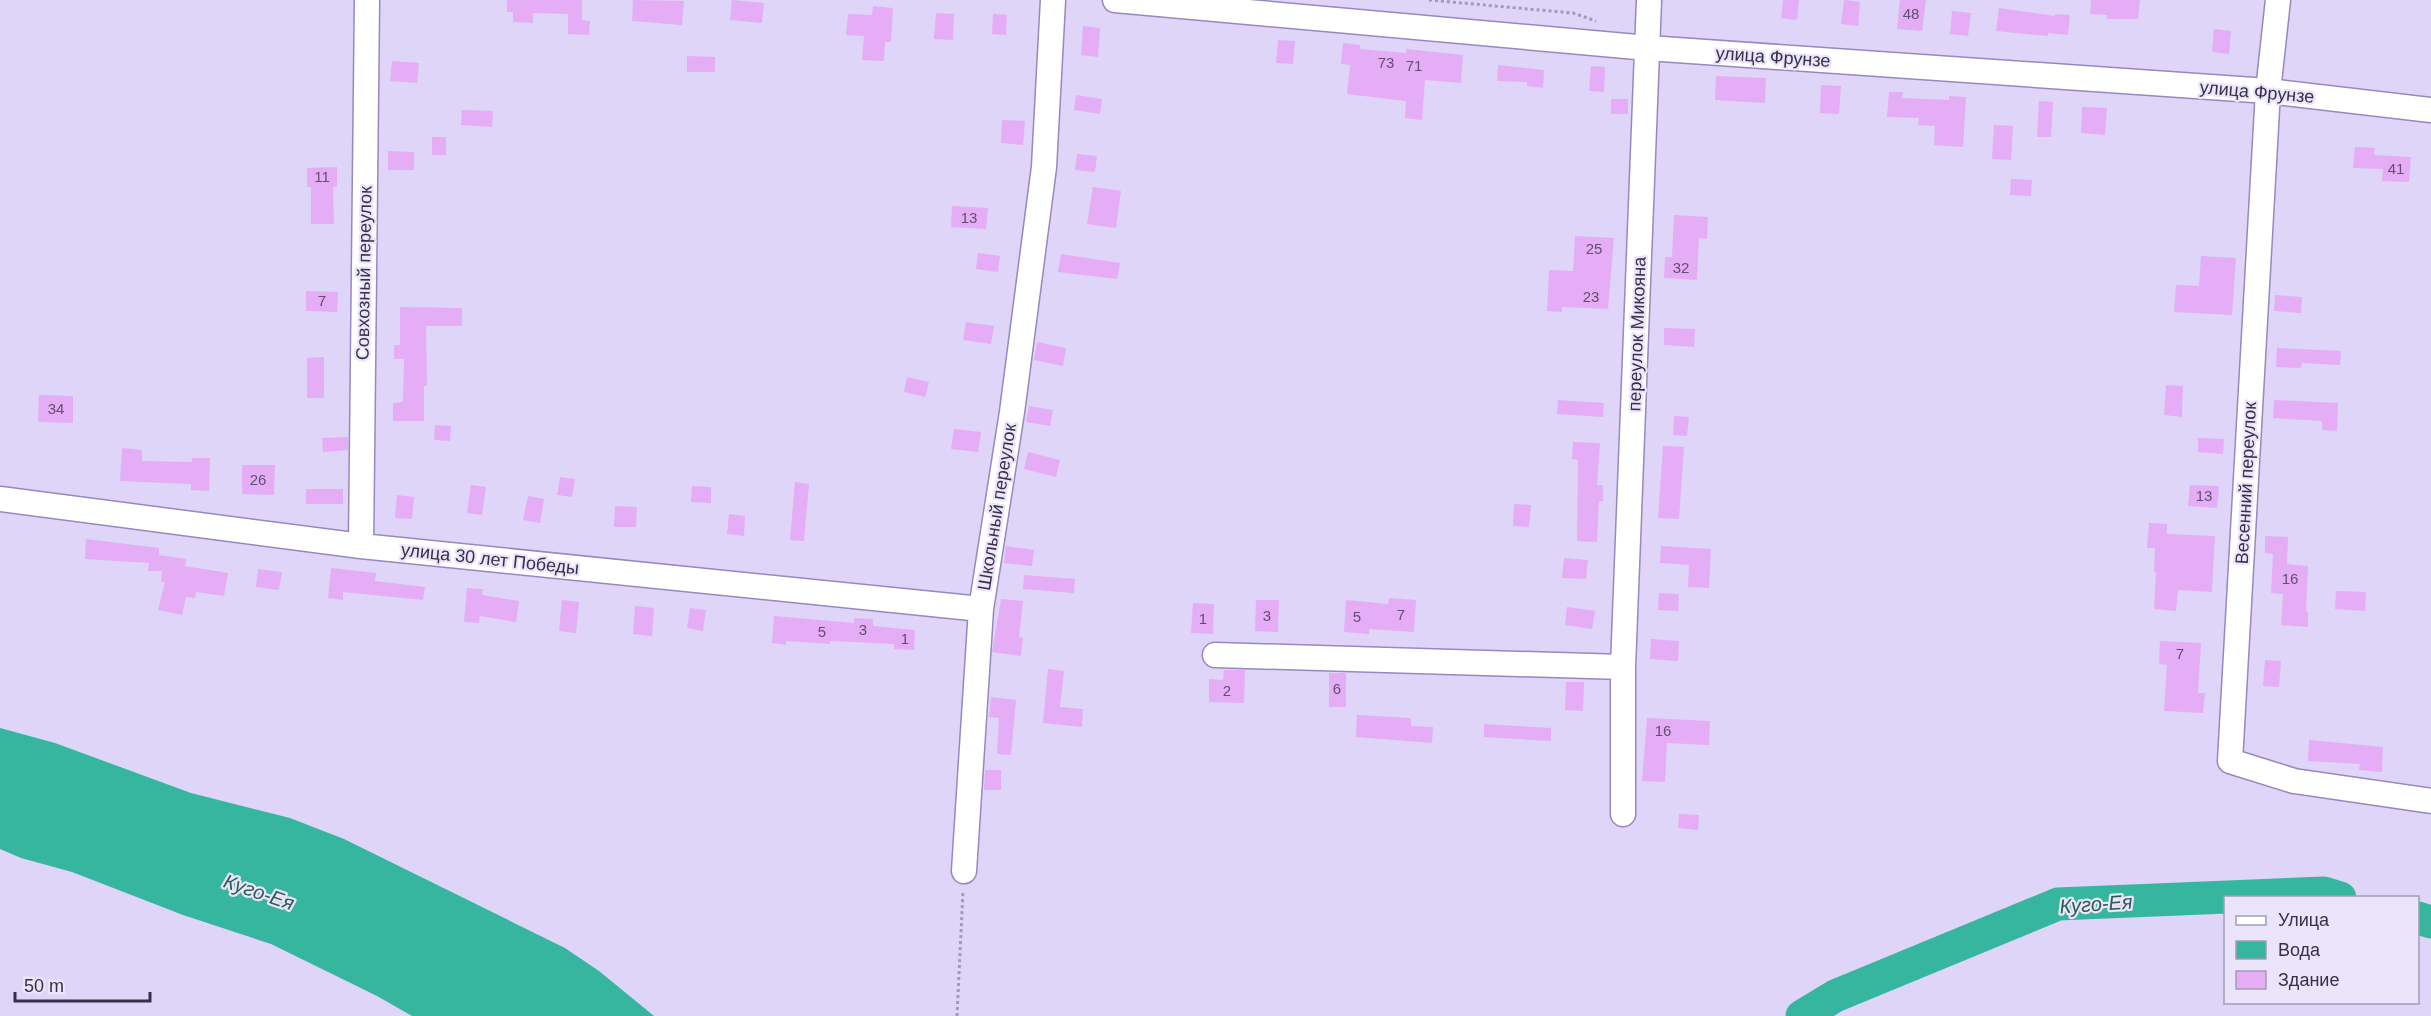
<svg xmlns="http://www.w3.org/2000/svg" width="2431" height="1016" viewBox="0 0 2431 1016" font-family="Helvetica,sans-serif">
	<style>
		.water { fill: #37b69f }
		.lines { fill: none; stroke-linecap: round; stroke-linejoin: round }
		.river { stroke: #37b69f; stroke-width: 33 }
		.building { fill: #e4adf5 }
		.minor-casing { stroke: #9888be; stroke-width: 27 }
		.path { stroke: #a39ab9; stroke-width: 3; stroke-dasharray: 3 3; stroke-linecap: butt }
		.minor { stroke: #fff; stroke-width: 24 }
		.labels { text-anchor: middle; stroke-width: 4.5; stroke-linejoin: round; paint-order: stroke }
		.number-label { font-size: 15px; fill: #624f72 }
		.street-label { font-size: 18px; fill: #373047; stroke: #ebe5fc }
		.water-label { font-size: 20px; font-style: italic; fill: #2b5e53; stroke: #ebe5fc }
	</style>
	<rect width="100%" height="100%" fill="#dfd5f8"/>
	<path class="water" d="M0,728L55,743L191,793L290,818L344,839L565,948L599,971L654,1016H412L377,996L271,944L183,915L72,872L21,858L0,849Z"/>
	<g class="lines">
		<path class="river" d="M2418,918L2431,922
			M1802,1016L1835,996L2058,904L2324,893L2340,898"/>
	</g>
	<path class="building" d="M507,0H582V20L590,21L589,35L568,34V14L533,13V23L513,22V12H507Z
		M633,0L684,1L682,25L632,21Z
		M732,0L764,3L762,23L730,20Z
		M1783,0H1799L1797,20L1781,18Z
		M1844,0L1860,2L1858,26L1841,24Z
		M1900,0H1926L1922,31L1897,29Z
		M2091,0H2140L2138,19H2107V15L2090,14Z
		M873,6L893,8L891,42H885L884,61L862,60L864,36L846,35L848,14L872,15Z
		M1999,8L2055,16V14L2070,15L2068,35L2048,33V36L1996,31Z
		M1952,11L1971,13L1968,36L1950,34Z
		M936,13L954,14L953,40L934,39Z
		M993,14L1007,15L1006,35L992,34Z
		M1083,26L1100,28L1098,57L1081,55Z
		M2214,29L2231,31L2229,54L2212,52Z
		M1278,40L1295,41L1293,64L1276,63Z
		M1343,43L1360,45V49L1406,53V49L1463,55L1461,83L1425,80L1422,120L1405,118L1406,101L1347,94L1350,65L1341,64Z
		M687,56L715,57V72H687Z
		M392,61L419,63L417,83L390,81Z
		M1498,65L1544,70L1543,88L1527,86V82L1497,81Z
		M1591,66L1605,67L1604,92L1589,91Z
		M1716,76L1766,78L1765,103L1715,100Z
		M1821,85L1841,86L1839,114L1820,113Z
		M1889,92H1903L1902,98L1949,100V96L1966,97L1963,147L1934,145L1935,126L1918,125L1919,118L1887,117Z
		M1076,95L1102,99L1100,114L1074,110Z
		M1611,99H1628V114H1611Z
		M2039,101L2053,102L2051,137H2037Z
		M2082,107L2107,108L2105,135L2081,133Z
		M462,110L493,111L492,127L461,125Z
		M1002,120L1025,121L1023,145L1001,143Z
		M1994,125L2013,126L2011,160L1992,159Z
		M432,137H446V155H432Z
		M2355,147L2375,148L2374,155L2411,157L2409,182L2382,181L2383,169L2353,168Z
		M388,151L414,152V170H388Z
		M1077,154L1097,156L1095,172L1075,170Z
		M337,167V187H333L334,224H311V187H307V168Z
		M2011,179L2032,180L2031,196L2010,195Z
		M1093,187L1121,191L1116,228L1087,224Z
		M952,206L988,208L986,229L951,227Z
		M1674,215L1708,217L1707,239L1699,238L1697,280L1664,278L1665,257H1672Z
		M1575,236L1614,238L1608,309L1562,307V312L1547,311L1549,270L1573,271Z
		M978,253L1000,256L998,272L976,269Z
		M1061,254L1120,263L1117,279L1058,272Z
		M2201,256L2236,258L2232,315L2174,312L2176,285L2199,286Z
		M306,291L338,292L337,312L306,311Z
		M2275,295L2302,297L2301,313L2274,311Z
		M400,307L462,308V326H426L427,386H424V421H393V403L403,402L404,359H394V345H400Z
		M966,322L994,326L991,344L963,340Z
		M1664,328L1695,329L1694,347L1664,345Z
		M1037,342L1066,348L1063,366L1034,360Z
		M2277,348L2341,351L2340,365L2302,363L2301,368L2276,367Z
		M324,357V398H307V358Z
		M907,377L929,382L925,397L904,392Z
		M2166,385L2183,386L2182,417L2164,415Z
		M39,395L73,396V423L38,422Z
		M1558,400L1604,403L1603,417L1557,414Z
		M2274,400L2338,403L2337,431L2322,430V421L2273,418Z
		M1029,406L1053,410L1050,426L1026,422Z
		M1674,416L1689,417L1687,436L1673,435Z
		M435,425L451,426L450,441L434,440Z
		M954,429L981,432L978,452L951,449Z
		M348,437V450L323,452L322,438Z
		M2198,438L2224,439L2223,454L2198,452Z
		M1573,442L1600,443L1597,485H1603V501H1599L1597,542L1577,541L1578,460L1572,459Z
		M1663,446L1684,447L1679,519L1658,518Z
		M122,448L142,450V461L192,462V458H210L209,491L191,490V484L120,481Z
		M1028,452L1060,460L1056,477L1024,469Z
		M242,465H275L274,495L242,494Z
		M560,477L575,479L572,497L557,495Z
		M795,482L809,484L804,541L790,540Z
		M471,485L486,487L482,515L467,513Z
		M2190,485L2219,486L2217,508L2188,506Z
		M692,486L711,487V503L691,502Z
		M306,489H343V504H306Z
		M397,495L414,497L412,519L395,518Z
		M528,496L544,499L540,523L523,520Z
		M1514,504L1531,505L1529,527L1513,526Z
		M615,506L637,507L636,527H614Z
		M729,514L745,516L744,536L727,534Z
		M2149,523L2167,524V534L2215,536L2212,592L2178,590L2176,611L2154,609L2156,572H2154L2155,548H2147Z
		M2265,536L2288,537L2287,564L2308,566L2306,611L2308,612V627L2281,625L2283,594L2271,593L2273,554L2265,553Z
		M86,539L159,548V555L186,559L185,566L228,573L224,596L196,592L195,598L186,597L182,615L158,610L165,582H161L162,571H148L149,563L85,559Z
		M1006,546L1034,550L1032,566L1004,563Z
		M1661,546L1711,549L1709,588L1688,587L1689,565L1660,563Z
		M1564,558L1588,560L1586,579L1562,578Z
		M331,568L376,573L375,581L425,587L423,600L343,592V600L328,598Z
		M258,569L282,572L279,590L256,587Z
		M1024,575L1075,579L1074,593L1023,589Z
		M467,588L483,589L482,595L519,601L516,622L480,616L479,623L464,622Z
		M2336,591L2366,592L2365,611L2335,609Z
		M1659,593L1679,594L1678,611L1658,610Z
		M1389,598L1416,600L1414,632L1369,629V634L1344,632L1346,600L1388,604Z
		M1001,599L1023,601L1019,637L1023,638L1021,656L992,652Z
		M562,600L579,602L576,633L559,631Z
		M1256,600H1279L1278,632L1255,631Z
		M1193,603L1214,604L1213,634L1191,633Z
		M635,606L654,608L652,636L633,634Z
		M1567,607L1595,611L1592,629L1565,625Z
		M690,608L706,610L703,631L687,628Z
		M774,616L854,623V618L873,619V626L915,630L914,650L894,649V644L830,641V644L786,641V645L772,643Z
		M1651,639L1679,641L1678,661L1650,659Z
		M2160,641L2201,643L2198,693H2205L2203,713L2164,711L2167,665L2159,664Z
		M2265,660L2281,661L2279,687L2263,686Z
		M1048,669L1064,671L1060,707L1083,709L1082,727L1043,723Z
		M1224,670H1245L1244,703L1209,702V679L1223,680Z
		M1329,673H1346V707H1329Z
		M1566,682H1584L1583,711L1565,710Z
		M991,697L1016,700L1011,755L997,754L999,718L989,717Z
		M1357,715L1411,718V726L1433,727L1432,743L1356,737Z
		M1647,718L1710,721L1709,745L1667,743L1665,782L1642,781Z
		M1484,724L1551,728V741L1484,737Z
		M2309,740L2383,747L2382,772L2359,770L2360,764L2308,761Z
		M985,770H1001V790H984Z
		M1679,814L1699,815L1698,830L1678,828Z"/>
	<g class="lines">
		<defs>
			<path id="minor" d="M1115,0L1648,48L2268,91L2431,110
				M2278,0L2268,91L2230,761L2294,781L2431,801
				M0,499L361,546L981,609
				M361,546L367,0
				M1215,655L1623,667
				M1623,814V667L1649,0
				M964,871L981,609L1012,412L1044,167L1053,0"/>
		</defs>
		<use href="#minor" class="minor-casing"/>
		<path class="path" d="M1429,0L1573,13L1596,21
			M957,1016L963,891"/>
		<use href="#minor" class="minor"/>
	</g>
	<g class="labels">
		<g class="number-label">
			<text x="1911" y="19">48</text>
			<text x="1386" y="68">73</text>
			<text x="1414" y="71">71</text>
			<text x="2396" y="174">41</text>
			<text x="322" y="182">11</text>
			<text x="969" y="223">13</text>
			<text x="1594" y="254">25</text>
			<text x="1681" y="273">32</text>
			<text x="1591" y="302">23</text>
			<text x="322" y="306">7</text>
			<text x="56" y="414">34</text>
			<text x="258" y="485">26</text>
			<text x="2204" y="501">13</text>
			<text x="2290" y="584">16</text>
			<text x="1401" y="620">7</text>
			<text x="1267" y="621">3</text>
			<text x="1357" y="622">5</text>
			<text x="1203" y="624">1</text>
			<text x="863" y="635">3</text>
			<text x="822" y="637">5</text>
			<text x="905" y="644">1</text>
			<text x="2180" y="659">7</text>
			<text x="1337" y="694">6</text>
			<text x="1227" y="696">2</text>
			<text x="1663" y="736">16</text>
		</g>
		<g class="street-label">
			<text transform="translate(1773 57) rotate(4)" y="6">улица Фрунзе</text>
			<text transform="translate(2257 92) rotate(5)" y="6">улица Фрунзе</text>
			<text transform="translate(364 273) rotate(-89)" y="6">Совхозный переулок</text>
			<text transform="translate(1637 334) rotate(-88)" y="6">переулок Микояна</text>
			<text transform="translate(2246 483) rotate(-87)" y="6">Весенний переулок</text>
			<text transform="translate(997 507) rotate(-81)" y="6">Школьный переулок</text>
			<text transform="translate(490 559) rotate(6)" y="6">улица 30 лет Победы</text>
		</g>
		<g class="water-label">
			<text transform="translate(259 892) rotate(19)" y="7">Куго-Ея</text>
			<text transform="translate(2096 904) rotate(-4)" y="7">Куго-Ея</text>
		</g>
	</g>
	<rect x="2224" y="896" width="195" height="108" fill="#ebe5fc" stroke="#a39db4" stroke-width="1.5"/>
	<rect x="2236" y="916" width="30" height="9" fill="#ffffff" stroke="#a39db4" stroke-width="1.5"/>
	<text x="2278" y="926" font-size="18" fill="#373047">Улица</text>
	<rect x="2236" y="941" width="30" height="18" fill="#37b69f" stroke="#a39db4" stroke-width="1.5"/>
	<text x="2278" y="956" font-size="18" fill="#373047">Вода</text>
	<rect x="2236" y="971" width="30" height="18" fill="#e4adf5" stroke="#a39db4" stroke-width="1.5"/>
	<text x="2278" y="986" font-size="18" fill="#373047">Здание</text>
	<path d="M15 992v9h135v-9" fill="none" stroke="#373047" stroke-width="3"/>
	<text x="24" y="992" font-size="18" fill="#373047" stroke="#ebe5fc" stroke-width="4.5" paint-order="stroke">50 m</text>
</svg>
